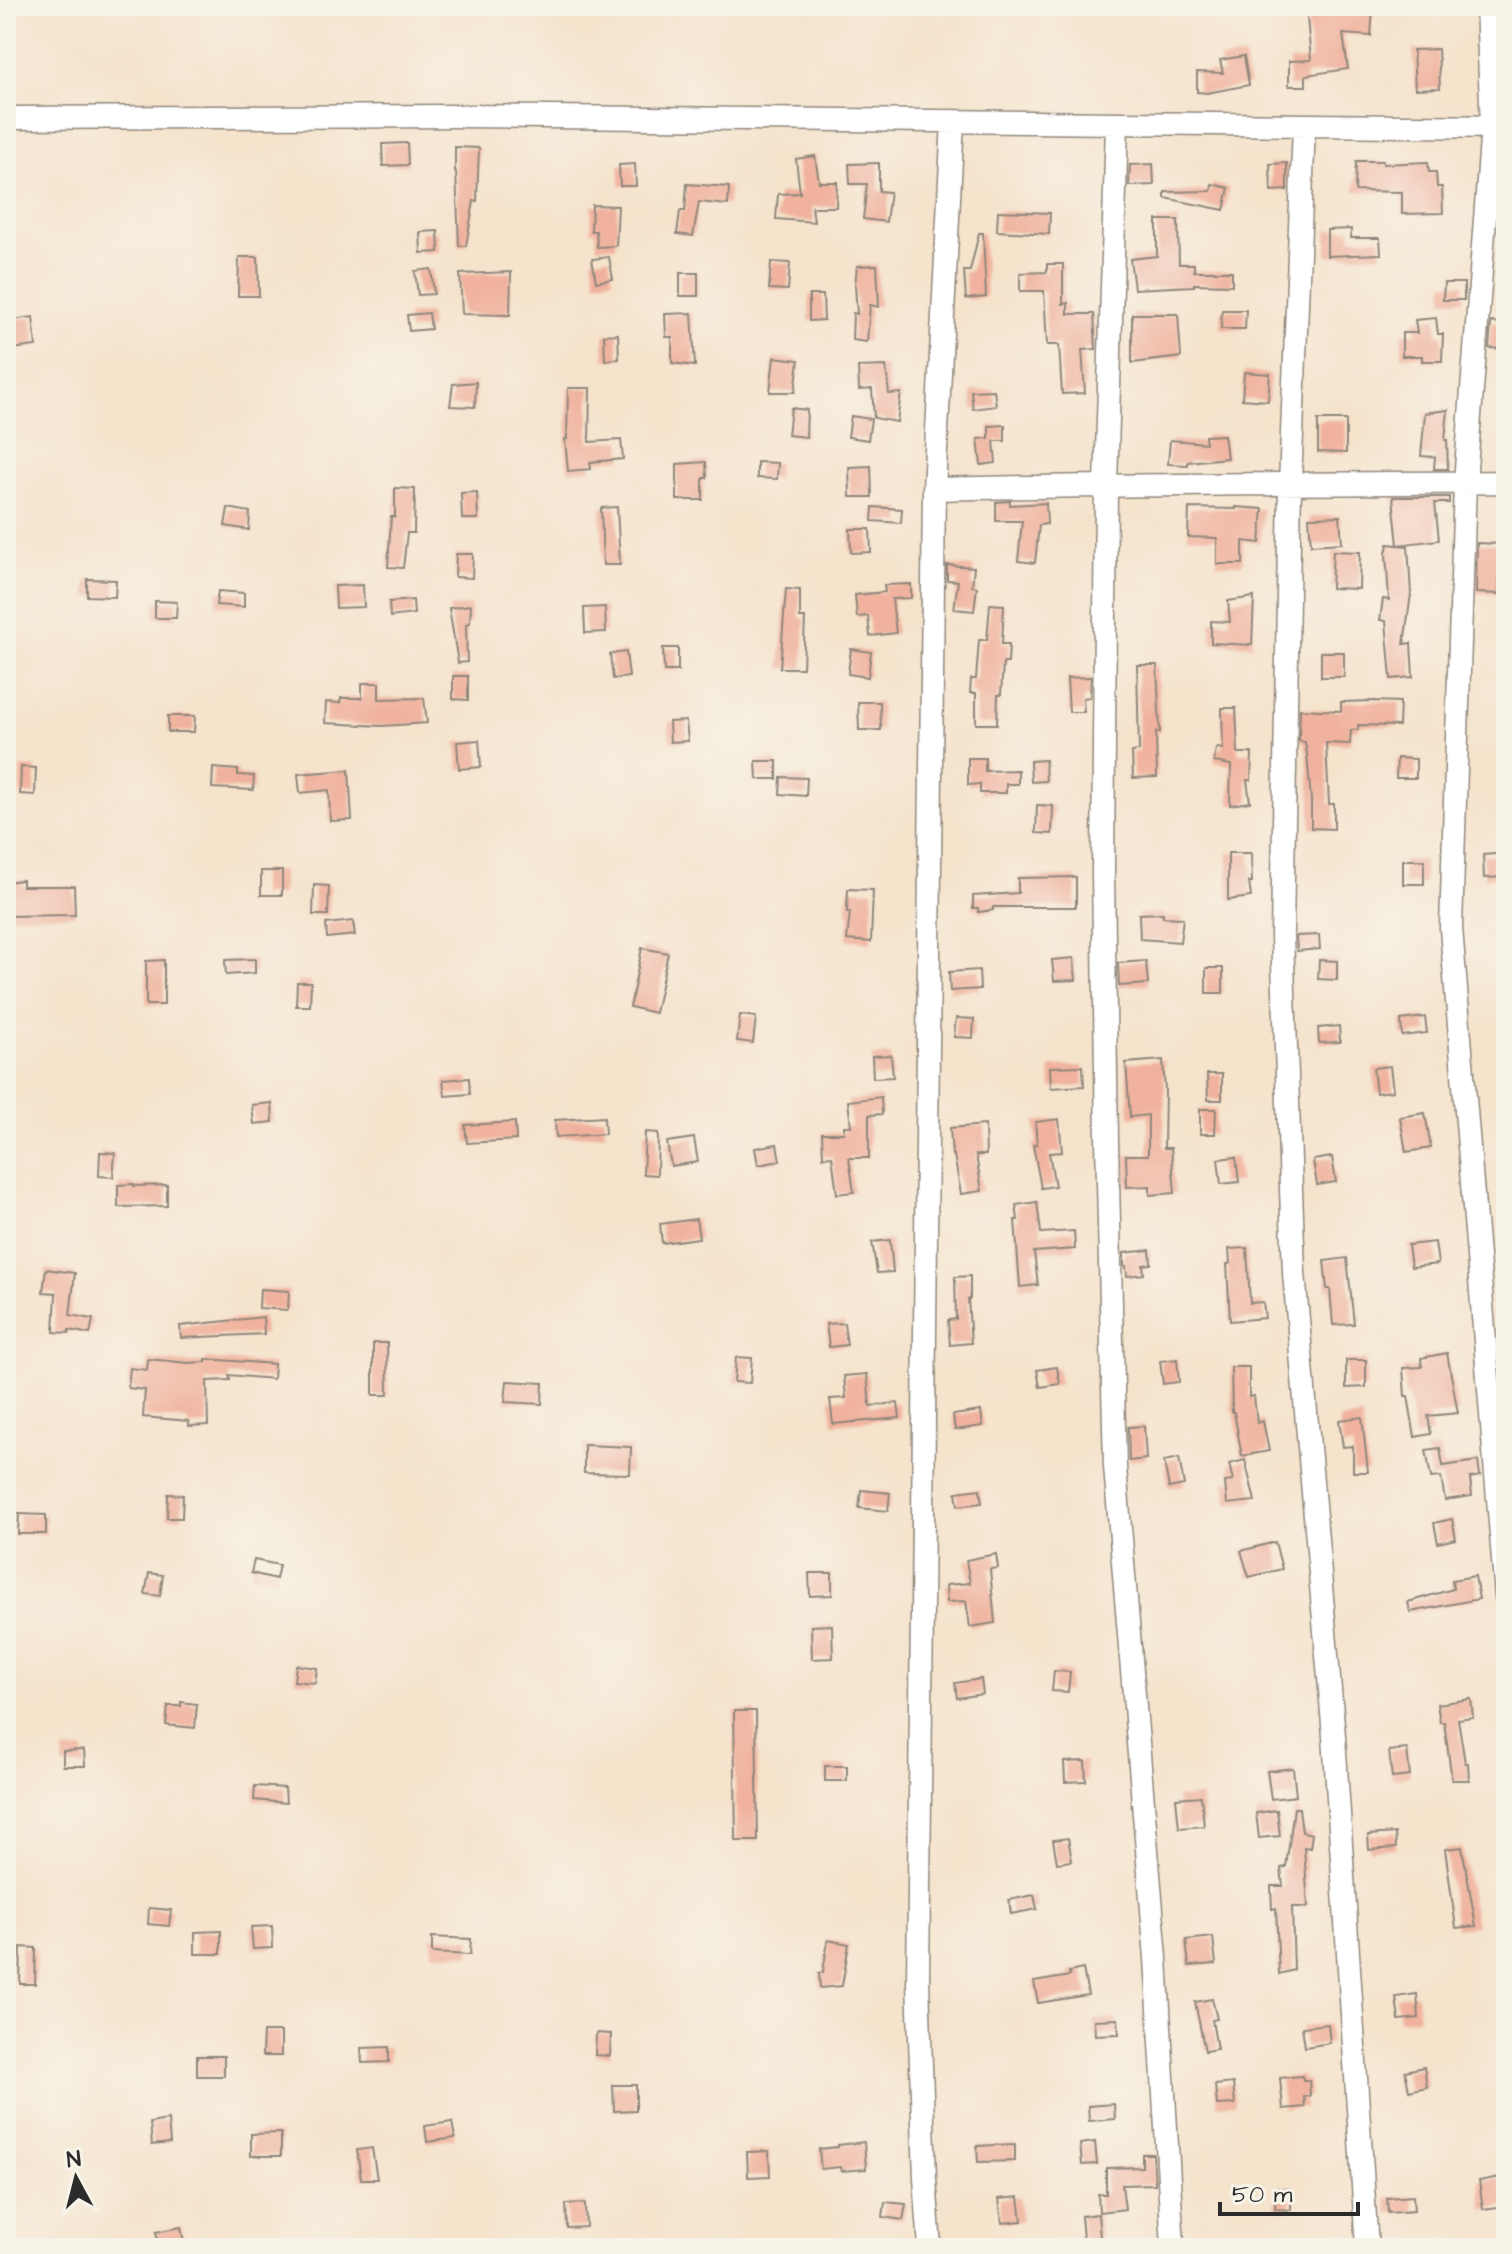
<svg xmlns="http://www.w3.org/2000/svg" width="1512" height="2254" viewBox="0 0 1512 2254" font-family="'Architects Daughter',sans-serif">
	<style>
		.building { fill: #f0b29e }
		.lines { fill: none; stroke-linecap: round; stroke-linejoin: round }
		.minor-casing { stroke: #90877c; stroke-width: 25 }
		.minor { stroke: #fff; stroke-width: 22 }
	</style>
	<rect width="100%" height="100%" fill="#f7f3e8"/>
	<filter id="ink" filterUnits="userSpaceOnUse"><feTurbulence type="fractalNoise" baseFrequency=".0125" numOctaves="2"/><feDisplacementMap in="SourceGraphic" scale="16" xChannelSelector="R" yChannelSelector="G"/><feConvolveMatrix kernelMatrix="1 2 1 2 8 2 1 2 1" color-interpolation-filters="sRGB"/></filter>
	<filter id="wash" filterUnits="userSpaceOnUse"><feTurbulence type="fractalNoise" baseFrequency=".006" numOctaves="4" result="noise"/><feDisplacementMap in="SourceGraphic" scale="32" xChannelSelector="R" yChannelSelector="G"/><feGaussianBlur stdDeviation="1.8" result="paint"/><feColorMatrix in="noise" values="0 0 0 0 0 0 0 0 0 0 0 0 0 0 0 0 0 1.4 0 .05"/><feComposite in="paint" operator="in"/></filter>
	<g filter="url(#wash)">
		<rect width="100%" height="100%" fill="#f5e3cc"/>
		<g id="blocks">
			<path class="building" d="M1334,6L1373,9L1371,36L1343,34L1348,69L1306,75V86H1289V61L1311,60L1306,7Z
				M1438,49L1440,88L1415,89L1413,50Z
				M1244,56L1249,85L1207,93L1197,92V72L1223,73L1220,60Z
				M407,143L408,165L383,166L382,144Z
				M455,147L479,148L477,201H474L466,246H459L456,172H455Z
				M815,156L819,182H837L836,207H812L814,222L776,219L778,194L800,193L796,159Z
				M1356,161H1383V164L1428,162L1429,172H1436L1437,187H1442L1443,213L1402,214V192L1355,191Z
				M879,163V191L890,192L886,222L863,219L867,184H850L849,164Z
				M1287,163V190L1271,191L1270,164Z
				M635,164L636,186H620L619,165Z
				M1153,164L1154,185L1129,186L1130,165Z
				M687,184L729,187L728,205L699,202L693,236L677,234L680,211H685Z
				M1212,184L1229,188L1224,210L1165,198V192L1211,191Z
				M592,205L618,206L616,246L597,247L596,231H591Z
				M998,211L1050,213L1049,234L997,231Z
				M1157,220H1178L1179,264H1194V271H1232V285L1194,284V286L1134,289L1130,259L1157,256Z
				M1351,229V238H1380L1381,254L1327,256V230Z
				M438,231L439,252L421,253L420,232Z
				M979,233H983L986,297L966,299L964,271H970Z
				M239,257H258L259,296H238Z
				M609,257L613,279L596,282L592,259Z
				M771,262L790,263L788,290L769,289Z
				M1047,264H1063V304L1068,303V314H1094L1096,349L1082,350L1085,393L1062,394L1059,345H1047L1044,291H1020V273L1047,272Z
				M877,265L879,307L870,305L867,342L852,340L853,313L857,314L855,285L857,266Z
				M431,269L434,294L418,295L415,271Z
				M511,272L510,315L462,314L460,274Z
				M680,273H698V296H680Z
				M1444,283H1464V300H1443Z
				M809,295H823L824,320L809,321Z
				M1222,310H1246L1245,329H1221Z
				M429,313L431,329L409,331L407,315Z
				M692,313L695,366L672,363V337H666L665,314Z
				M1132,314H1178L1181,357L1132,363Z
				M33,317L36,346L13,349L10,320Z
				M1436,318L1438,334H1443L1442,361H1422V356H1402V333H1417L1415,320Z
				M1491,322L1506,324L1503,349L1489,348Z
				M618,334L619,359L605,360L604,335Z
				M774,357L799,360L795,392H770Z
				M886,366L889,394L901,393L897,422L874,418L872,389L859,390L858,367Z
				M1244,372L1270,374L1268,401L1242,399Z
				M476,382L475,407L450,406L453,384Z
				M568,388H590L589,442L621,440L623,459L590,462L591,469L568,471L565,439H567Z
				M994,390L996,406L973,409L971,391Z
				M791,408L807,410L806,437L788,435Z
				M1448,410L1445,440H1447L1448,469H1434L1435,457L1421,456L1425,413Z
				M851,416L871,419L868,440L848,437Z
				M1318,420H1346V453L1318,452Z
				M1005,425V441H994L996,463L981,465L978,439L989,438V426Z
				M1224,435L1227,458L1188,462V465L1168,464L1170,440L1206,443L1205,436Z
				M706,462L707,478H703V500H677V464Z
				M757,462L778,463L777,479L757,478Z
				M871,466L872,497H850L849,467Z
				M395,488L415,489L414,533H407L403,568L388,567L391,517H395Z
				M477,492L478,519H462L461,493Z
				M1393,497H1449V503H1435L1439,540L1398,545Z
				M1010,501V505L1046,503L1047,524L1039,525L1035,563L1018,561L1022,521H996V502Z
				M617,507L620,565H603L601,508Z
				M873,507L902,509L901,523L872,521Z
				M1236,507L1263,509L1260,543L1243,541V564H1217V538L1188,537L1189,508L1236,509Z
				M228,508L250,512L249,530L225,526Z
				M1340,516L1342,543L1311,545L1309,517Z
				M850,529H870L871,552L851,553Z
				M1477,543L1500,544L1499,594L1476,593Z
				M1388,544L1408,546L1411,594L1404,644L1411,643L1413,677L1391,679L1386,621L1380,620L1383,599L1389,600L1386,553Z
				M1333,551L1360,552L1359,589L1331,588Z
				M456,554H473L472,578L455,577Z
				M947,565L974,567L972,586L977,587L974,611L954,609L958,581L947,580Z
				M87,579L116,580L115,597L87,596Z
				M911,584V598L892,599L896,633L870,636L868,616L857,617L855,595L885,592L884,585Z
				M363,585L364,607L336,608L335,586Z
				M786,589L800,590V618H805L803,668H780Z
				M218,591L244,593V607L216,605Z
				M1254,597L1252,645L1211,643V621L1230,622L1228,601Z
				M413,600L414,614L390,617L389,602Z
				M155,601L177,602L176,618H155Z
				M990,604L1004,605L1002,644H1009L1008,663H1003L1001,695H998L997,724H976V693H970L971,679H976L979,640H987Z
				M471,605L470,623L466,624L467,662L458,663L449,608Z
				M605,607L606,632L585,633L584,608Z
				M663,648H678V671H664Z
				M851,649L871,652L868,677L848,674Z
				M626,652L629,677L613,679L610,654Z
				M1321,652H1344V677H1321Z
				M1137,665H1157L1160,732H1156L1157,777L1133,778L1132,752L1139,751Z
				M453,676H468V700L453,699Z
				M1091,677L1090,697L1083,698L1084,712H1069L1067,678Z
				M362,683H379V699L424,698L427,723L382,726L325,723L326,702L340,703L341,698H362Z
				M1374,701L1400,702L1399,726L1358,725V730H1351L1350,744L1326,743L1329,804H1334V829L1311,828V800L1307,754L1305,742L1299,741L1300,709L1341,711V702Z
				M858,702H880L881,730H859Z
				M1222,708H1236L1238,753H1252L1251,780H1247L1250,802L1230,805L1231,765L1214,762L1216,748L1223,749Z
				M168,716H195L194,732H168Z
				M686,721L688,741L670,742L669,722Z
				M479,740L481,767L459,769L457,742Z
				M968,758H985V771L1018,770V784H1006V793H980V784L968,785Z
				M1397,758L1416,759V778H1396Z
				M1045,760L1046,781L1031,782L1030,761Z
				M756,761H777V779H757Z
				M21,767L36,768L35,795L20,794Z
				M213,768L238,770V775L254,776L253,790L212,788Z
				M349,770L352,820L330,821L329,790L300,793L298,774Z
				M781,777L807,778L806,796L780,794Z
				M1037,805L1053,806L1052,834L1036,833Z
				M1228,853H1251L1252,882H1249L1251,897L1228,900Z
				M1506,853V877L1484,878L1483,855Z
				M1403,860H1424V884H1403Z
				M261,871H282V895H261Z
				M1076,877V907H993V910L978,912V908H973V896L1018,893V878Z
				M22,880V886H74L75,915L6,916V882Z
				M314,885L329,886L328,915H313Z
				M848,889L873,890L871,942L847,940L850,912H847Z
				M1163,913V917L1183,918L1180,942L1140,939L1139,914Z
				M353,921L355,935L327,938L326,924Z
				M1319,935L1320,949L1297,951L1296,936Z
				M642,948L668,953L655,1013L630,1007Z
				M1074,958L1076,980L1054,981L1052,960Z
				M255,959V973L226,975L225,960Z
				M164,960V1005H146V961Z
				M1319,960L1337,961V980L1318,979Z
				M1146,961L1148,984L1119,986L1118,963Z
				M1206,968H1223V993H1206Z
				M979,970L980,989L950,991L949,972Z
				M297,982H311L310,1006H296Z
				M740,1015L756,1017L753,1043L737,1041Z
				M1425,1017L1427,1033L1402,1036L1401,1020Z
				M956,1018L974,1019L973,1038L954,1037Z
				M1339,1026L1340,1042L1319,1043L1318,1028Z
				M891,1055L893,1077L873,1078L872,1056Z
				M1163,1060L1165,1090L1164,1148H1171L1175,1193L1150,1195V1186L1127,1187L1126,1155H1148V1115L1130,1117L1126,1063Z
				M1083,1066L1084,1086L1051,1088L1050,1067Z
				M1390,1066L1393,1091L1376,1093L1373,1068Z
				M1207,1074H1222V1100H1208Z
				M469,1078L470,1094L445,1096L443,1080Z
				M881,1097L882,1114L869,1115V1158H849L854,1192L837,1194L832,1156L823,1157L822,1133H844V1126H851L848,1101Z
				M272,1103L273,1122L254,1124L252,1105Z
				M1200,1109H1216L1215,1134H1200Z
				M1425,1113L1431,1148L1406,1152L1400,1117Z
				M604,1117L605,1134L556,1137L555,1120Z
				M1059,1119L1062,1152L1049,1153L1055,1186L1041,1188L1033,1145L1037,1144L1035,1122Z
				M515,1122L516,1140L467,1143L465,1125Z
				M985,1125L986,1155H976L982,1191L961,1194L954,1155H952L950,1128Z
				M645,1132L658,1133L657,1175L643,1174Z
				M694,1138L698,1162L671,1166L667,1142Z
				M777,1144L780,1161L758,1165L755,1148Z
				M100,1152L115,1153L113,1177L99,1176Z
				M1236,1157L1239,1182L1221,1184L1218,1159Z
				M1332,1157L1336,1182L1317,1185L1313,1160Z
				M134,1184V1186L167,1185V1206L118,1207V1185Z
				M1037,1202L1041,1233L1074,1231L1075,1249L1034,1252L1038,1285L1020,1287L1015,1220H1018L1016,1205Z
				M696,1219L699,1238L662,1243L660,1224Z
				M890,1240L893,1272L877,1273L872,1242Z
				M1435,1242L1438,1264L1411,1267L1408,1245Z
				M1247,1248L1250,1303L1263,1302L1265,1318L1230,1321L1227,1264H1230L1229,1249Z
				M1150,1250L1151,1264L1143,1265L1144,1274L1127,1276L1126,1266H1124V1253Z
				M1347,1258L1354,1324L1333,1325L1330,1289H1327L1324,1261Z
				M46,1269L75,1273L70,1315L93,1319L90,1334L69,1330V1333L54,1332L56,1293L43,1292Z
				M970,1276V1299H968L971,1343L950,1345L948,1320L956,1319L955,1277Z
				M260,1289L289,1291L288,1310L259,1308Z
				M263,1317L264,1334L181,1338L180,1326Z
				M844,1323L847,1345L829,1347L826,1324Z
				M373,1343H387L388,1395H373Z
				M1447,1353L1458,1413L1428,1416L1431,1434L1415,1437L1408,1396H1405L1403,1368L1422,1367L1421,1358Z
				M736,1357L752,1358L750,1383L734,1382Z
				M148,1359L188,1363L206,1362V1359L274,1364L273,1379L229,1375L230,1380L207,1381L208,1425L189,1426V1421L143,1417L145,1390L128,1388L130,1368L147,1370Z
				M1177,1359L1179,1382L1163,1384L1160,1361Z
				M1346,1360H1366V1387L1346,1388Z
				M1057,1367L1060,1384L1040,1387L1037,1370Z
				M1231,1367H1249V1397L1254,1396L1257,1423L1263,1421L1269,1451L1242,1456L1234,1412H1232Z
				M867,1374L870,1406L898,1403L900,1418L833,1424L830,1399L846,1398L844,1376Z
				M507,1381L543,1383L542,1404L505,1402Z
				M981,1411L983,1426L955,1430L953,1415Z
				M1362,1417L1368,1472H1353V1446L1343,1447L1339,1420Z
				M1144,1426L1146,1459L1129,1461L1128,1427Z
				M584,1445L631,1447L630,1474L584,1473Z
				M1440,1448L1443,1466L1478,1461L1480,1476L1470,1478L1472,1496L1445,1500L1441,1477L1431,1478L1426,1450Z
				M1179,1458L1184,1485L1169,1488L1164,1461Z
				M1245,1460L1255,1501L1227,1504L1225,1482L1233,1481L1229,1464Z
				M980,1489L982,1503L958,1506L956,1492Z
				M861,1490L890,1493L888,1511L859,1508Z
				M168,1494L183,1495L182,1518H167Z
				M19,1514L46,1515V1534H18Z
				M1452,1519L1456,1539L1438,1543L1434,1523Z
				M1275,1542L1282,1569L1249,1577L1241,1551Z
				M996,1554L998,1568L990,1569L995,1623L970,1627L966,1601L947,1602L946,1585L970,1583L966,1560Z
				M254,1560L279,1565L276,1579L251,1573Z
				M149,1573L163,1575L160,1596L145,1594Z
				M809,1573H832V1595L810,1596Z
				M1475,1576L1479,1599L1410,1612L1408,1602L1453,1589L1452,1580Z
				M832,1625L833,1658L812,1659L811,1626Z
				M296,1665L317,1668L315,1683L294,1681Z
				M1054,1671L1070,1672L1068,1692L1052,1691Z
				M981,1679L983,1694L957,1698L955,1683Z
				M1471,1699L1473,1717L1458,1719L1465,1763H1468L1469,1780H1452L1444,1722H1440L1437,1704Z
				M181,1702L197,1704L195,1728L166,1725L168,1706H181Z
				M734,1711H756L758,1841H736Z
				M1407,1749L1410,1776L1392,1778L1389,1751Z
				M84,1750L85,1766H63V1751Z
				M1085,1761L1086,1781L1065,1782L1064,1762Z
				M825,1766H847V1781H825Z
				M1293,1768L1296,1796L1271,1799L1267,1771Z
				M255,1786L285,1788L286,1803L254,1800Z
				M1201,1796L1204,1826L1179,1828L1176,1798Z
				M1294,1808H1299L1302,1832L1312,1834L1310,1848L1304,1847L1308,1907H1292L1294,1970L1279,1974L1276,1908L1272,1909L1271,1886H1283L1281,1868L1286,1867Z
				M1277,1810L1280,1836L1259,1838L1256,1813Z
				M1395,1833L1396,1848L1369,1850L1368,1835Z
				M1068,1838L1072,1861L1057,1863L1053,1840Z
				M1462,1847L1476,1926L1456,1928L1445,1849Z
				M1034,1895L1037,1909L1011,1914L1009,1900Z
				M149,1908L171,1910L169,1926L148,1924Z
				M272,1926L273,1948L253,1949L251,1927Z
				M221,1931V1954H195V1932Z
				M432,1937L471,1939L470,1955L432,1953Z
				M1213,1937L1216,1964L1189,1966L1186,1940Z
				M828,1940L849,1944L842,1986L820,1988L819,1973L823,1972Z
				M21,1947L36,1948L35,1984H20Z
				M1083,1969L1088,1995L1038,2003L1034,1982L1070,1976L1069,1972Z
				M1417,1994L1419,2018L1399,2020L1396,1997Z
				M1212,1999L1217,2019L1212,2020L1217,2049L1205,2051L1195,2002Z
				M1118,2019L1119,2034L1095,2035L1094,2020Z
				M1328,2024L1330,2043L1305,2047L1302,2027Z
				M263,2032H281V2056H262Z
				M596,2033L611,2034L610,2056L595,2055Z
				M389,2047V2062L362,2063L361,2048Z
				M197,2056H224V2076H197Z
				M1424,2067L1427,2087L1409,2091L1405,2071Z
				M1302,2076L1303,2080H1309L1310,2096L1304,2097L1305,2107L1283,2109L1280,2078Z
				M1233,2083L1235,2104L1217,2105L1215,2085Z
				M613,2085H636V2110L614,2111Z
				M1114,2104L1115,2119L1089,2121L1088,2106Z
				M168,2120L170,2143L152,2145L150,2123Z
				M452,2122L455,2138L427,2142L425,2126Z
				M281,2133V2156H251V2134Z
				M864,2142L866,2169L841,2171L840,2167L821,2169L819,2149L838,2147V2145Z
				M1095,2142L1097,2164L1082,2165L1080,2144Z
				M1015,2144V2161L978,2162L977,2146Z
				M372,2148L377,2179H361L357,2150Z
				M769,2151L770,2176L748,2177L747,2152Z
				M1142,2154H1153L1155,2184L1122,2185L1125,2209L1099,2212L1098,2194H1106V2168L1142,2167Z
				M1500,2177L1505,2206L1483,2209L1479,2181Z
				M1276,2188L1291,2189V2210L1275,2209Z
				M1413,2196L1414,2211L1388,2213L1387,2198Z
				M1019,2197L1022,2221L1002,2223L999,2199Z
				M885,2202L906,2204L903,2220L883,2217Z
				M585,2203L586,2227L567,2228L566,2204Z
				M1098,2214L1100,2237L1083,2239L1081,2216Z
				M181,2227L185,2248H159L156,2232Z"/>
		</g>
	</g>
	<g filter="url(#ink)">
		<use href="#blocks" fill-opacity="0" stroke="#90877c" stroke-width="2"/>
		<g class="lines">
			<defs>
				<path id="minor" d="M1487,6L1492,127L1465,482L1451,928L1506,1596
					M6,118L460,116L1505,127
					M1117,123L1106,485L1103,873L1107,1141L1115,1467L1156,1958L1173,2248
					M1304,125L1290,485L1282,935L1294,1273L1334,1736L1367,2248
					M934,489C1124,484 1315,484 1506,482
					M930,2248L925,2178L918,1982L934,489L953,121"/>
			</defs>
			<use href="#minor" class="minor-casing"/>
			<use href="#minor" class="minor"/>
		</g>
	</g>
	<rect width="1512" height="2254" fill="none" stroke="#f7f3e8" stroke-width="32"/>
	<g transform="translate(76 2178) rotate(353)" stroke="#f7f3e8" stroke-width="6" paint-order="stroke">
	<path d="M0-6L14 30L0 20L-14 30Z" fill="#2b2b2b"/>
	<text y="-12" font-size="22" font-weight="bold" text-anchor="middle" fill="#2b2b2b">N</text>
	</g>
	<path d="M1220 2202v12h138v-12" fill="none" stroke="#2b2b2b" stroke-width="4"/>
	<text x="1232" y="2202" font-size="24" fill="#2b2b2b" stroke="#f7f3e8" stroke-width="6" paint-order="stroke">50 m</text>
</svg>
